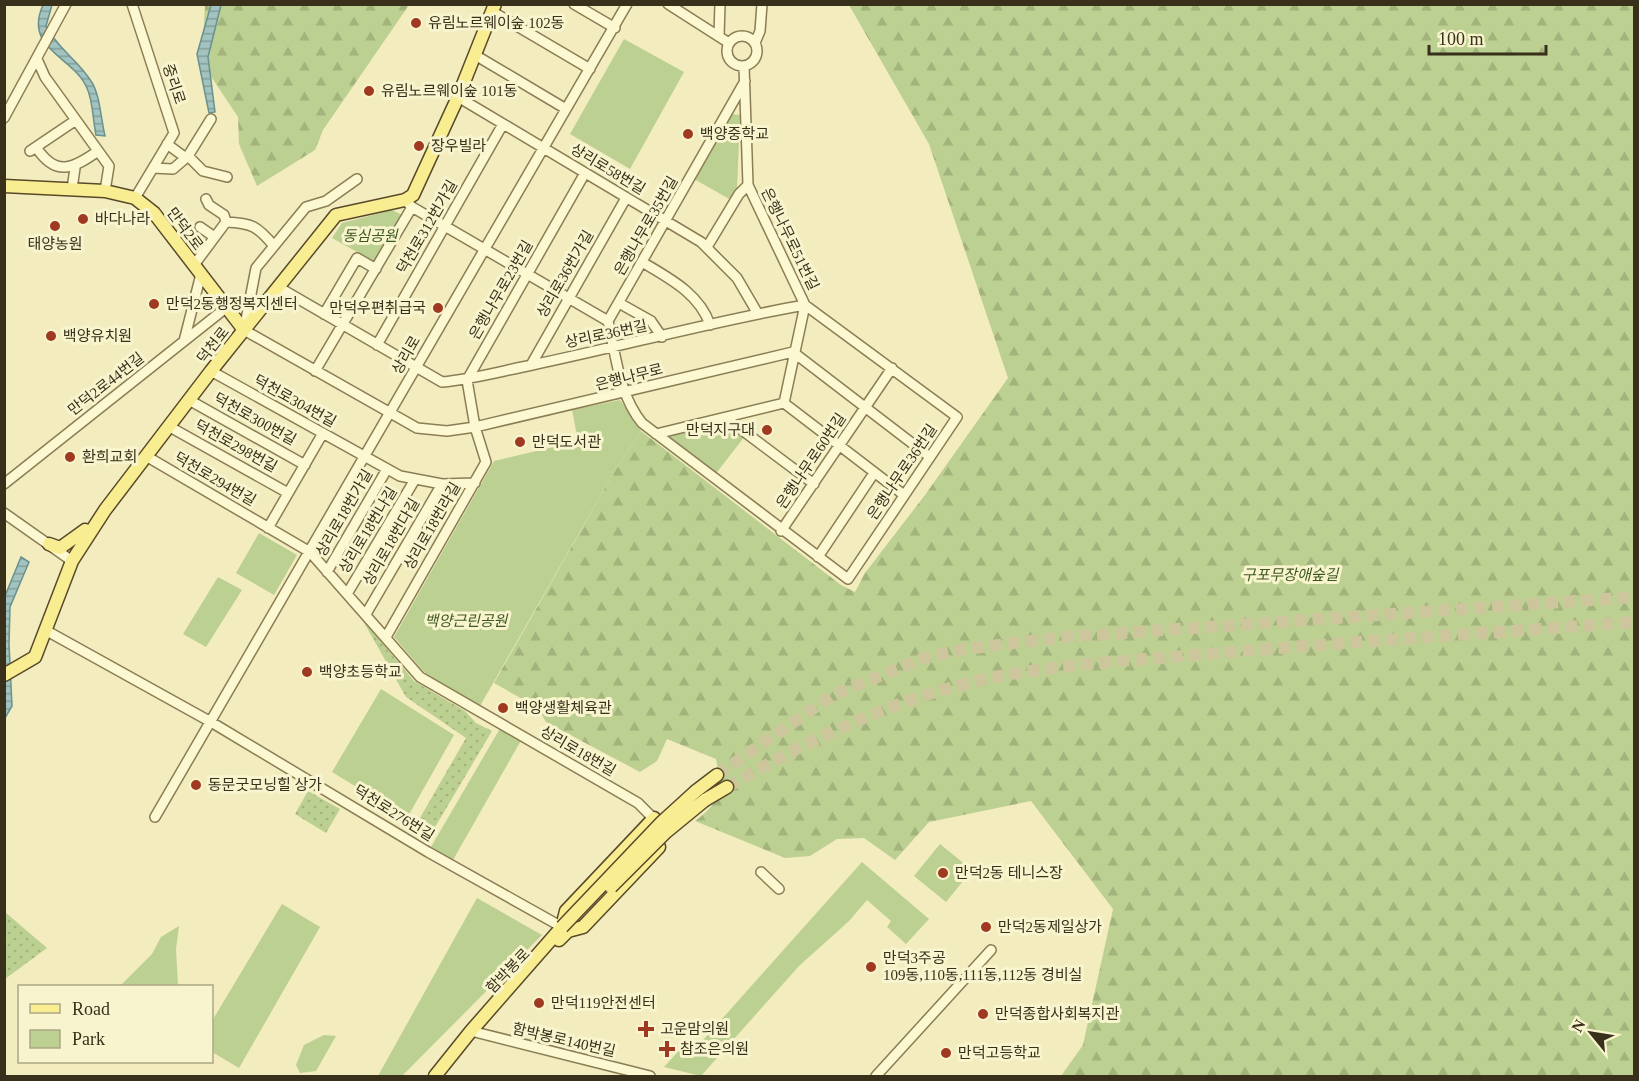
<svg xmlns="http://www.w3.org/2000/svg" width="1639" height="1081" viewBox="0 0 1639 1081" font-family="'Times New Roman','Noto Sans KR',serif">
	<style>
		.grass { fill: url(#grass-dots) }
		.forest { fill: url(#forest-firs) }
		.park { fill: #bcd091 }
		.water { fill: url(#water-rules); stroke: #68918f; stroke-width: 1.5 }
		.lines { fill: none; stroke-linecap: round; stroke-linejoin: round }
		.major-tunnel { stroke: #cdc69d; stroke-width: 12; stroke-dasharray: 12 6; stroke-linecap: butt }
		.minor-casing { stroke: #8b7d55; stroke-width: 12 }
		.major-casing { stroke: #58492a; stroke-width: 15 }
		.minor { stroke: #fcf8d2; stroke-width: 9 }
		.major { stroke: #f9ed91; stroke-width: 12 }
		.major-bridge-casing { stroke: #58492a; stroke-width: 15; stroke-linecap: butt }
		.major-bridge { stroke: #f9ed91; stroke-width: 12 }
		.poi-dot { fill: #9f3920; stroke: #f8f5ce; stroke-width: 2 }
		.labels { text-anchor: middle; stroke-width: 6; stroke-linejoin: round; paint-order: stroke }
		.poi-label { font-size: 15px; fill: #39301b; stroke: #f8f5ce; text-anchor: start }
		.street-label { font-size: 15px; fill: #39301b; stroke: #f8f5ce }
		.park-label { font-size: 15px; font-style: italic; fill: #3e5720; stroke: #f8f5ce }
	</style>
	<defs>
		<pattern id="grass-dots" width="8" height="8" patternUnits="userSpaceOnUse" patternTransform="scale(1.5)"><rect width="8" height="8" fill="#bcd091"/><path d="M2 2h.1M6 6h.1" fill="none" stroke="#a2b37c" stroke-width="1.8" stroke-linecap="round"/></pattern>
		<pattern id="forest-firs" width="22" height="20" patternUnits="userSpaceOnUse" patternTransform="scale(1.5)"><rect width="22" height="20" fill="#bcd091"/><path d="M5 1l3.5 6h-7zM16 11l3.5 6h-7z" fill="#a2b37c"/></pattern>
		<pattern id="water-rules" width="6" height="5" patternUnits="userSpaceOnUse" patternTransform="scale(1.5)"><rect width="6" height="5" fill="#a2c3bf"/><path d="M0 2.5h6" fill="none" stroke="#859f9a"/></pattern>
	</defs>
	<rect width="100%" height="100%" fill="#f2ecbe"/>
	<path class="grass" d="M362,619L414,681L465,711L476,723L492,731L428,839L413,830L466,738L406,697Z
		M308,791L340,809L326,833L295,814Z
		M5,912L47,948L5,979H4Z"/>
	<path class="forest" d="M205,5H409L323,130L315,150L257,186L239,144L238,117L202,63Z
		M849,5H1634V1076H1061L1083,1045L1113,909L1031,801L929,822L895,860L864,838L837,839L810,856L785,858L695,821C720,803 722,790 716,759L667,739L657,761L640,772L546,722L538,708L494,683L614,472L641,431L841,585L855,592L865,573L925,495L1008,378L929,144Z"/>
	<path class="park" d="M624,39L684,72L630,169L570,134Z
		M730,114L740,115L737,189L731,200L694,179Z
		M392,210L402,215V220L377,263L332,238L342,223Z
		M620,400L641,431L614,472L480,706L425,673L394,637L494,461L578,441L572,410Z
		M723,421L745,436L714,476L666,437L669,433Z
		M259,533L297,555L274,595L236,573Z
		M218,577L242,590L206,647L183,634Z
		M381,689L454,735L407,818L332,772Z
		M502,725L523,737L453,860L431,847Z
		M940,844L972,870L946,902L914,876Z
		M862,862L929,919L906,944L887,927L891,921L867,900L849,921L799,966L701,1076L664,1067L685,1044L696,1048Z
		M477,898L542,935L402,1076H378Z
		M282,904L320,927L239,1068L212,1052V1021Z
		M179,926L176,949L178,986H120L152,954L161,937Z
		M324,1035L336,1036L316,1071L300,1073L296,1065L304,1045Z"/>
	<path class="water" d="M43,5H52L46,26C57,48 78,60 91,81C100,94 101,120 105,136L96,135C93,121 93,101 87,88C73,56 23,49 43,5Z
		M211,5H221L208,57L215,112L209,113L197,54Z
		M21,557L29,562L10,607L9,644L12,706L5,718V596Z"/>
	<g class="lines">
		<path class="major-tunnel" d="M717,775L833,695L924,658L965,649L1065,637L1634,597
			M727,787C807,741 891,700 981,680C1054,664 1130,661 1205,654C1348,642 1491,633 1634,622"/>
		<defs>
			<path id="minor" d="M132,4L174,133L135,198
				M574,4L615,28
				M668,4L729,43
				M493,12L590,69
				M719,36L720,4
				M727 51a15 15 0 1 1 30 0a15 15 0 1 1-30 0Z
				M755,43L760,31L762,4
				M475,55L566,109
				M37,59L45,77L109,166L105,191
				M744,66L748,185L805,305L784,403
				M458,97L701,242L737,278L758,314
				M4,118L66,4
				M167,144L186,158
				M36,147C56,178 74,168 98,151
				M30,151L76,120
				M188,156L203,171L227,177
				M153,168L173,169L188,156L211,119
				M357,179L326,201L306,207L256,268L244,330L417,428L447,431L475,427L793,352
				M72,189L75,168
				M206,199L209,205L224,215L226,222
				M405,200L412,207L608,321
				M200,227L213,236
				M707,247L739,194L748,185
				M642,262C669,278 700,294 710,325
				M194,265L226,222C252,223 257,226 274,246
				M278,287L442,382C473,379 502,371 532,365C623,346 713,321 805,305L957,417L848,579L642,423C619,395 616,356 608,321L745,81
				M619,303L651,321L662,337
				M324,314L357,258L376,269
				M184,341L201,274
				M377,345L503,124
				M793,352L930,457
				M531,365L626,198
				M211,371L400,476L442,484L475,483
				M315,371L412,207
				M189,400L305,465
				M784,403L904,495
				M726,418L814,484
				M170,427L288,493
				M656,434L784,403
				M146,456L310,552L420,677L638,803L656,821
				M4,484L227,307
				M4,513L72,561
				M268,528L323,433
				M781,531L892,368
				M818,557L874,473
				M327,572L387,469
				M347,594L414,481
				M366,614L442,484
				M47,631L211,722L428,852L562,927
				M386,637L486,462L475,427L467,380L585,173
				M155,817L627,4
				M761,872L779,889
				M471,1031L650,1076
				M876,1076L991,950"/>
			<path id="major" d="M4,186L105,191L135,198L154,213L244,330
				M49,544L60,548L85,530
				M4,675L35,657L72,561L105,510L211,371L336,215L405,200L413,195L458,97L495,4
				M696,791L717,775
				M705,800L727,787
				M559,940L568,931L583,927L659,847
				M435,1076L471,1031L562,927L566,911L654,818"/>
		</defs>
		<use href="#minor" class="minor-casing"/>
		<use href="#major" class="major-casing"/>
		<use href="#minor" class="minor"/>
		<use href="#major" class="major"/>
		<defs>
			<path id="major-bridge" d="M611,887L666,832L705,800
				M562,927L662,822L696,791"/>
		</defs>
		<use href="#major-bridge" class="major-bridge-casing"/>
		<use href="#major-bridge" class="major-bridge"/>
	</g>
	<g class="poi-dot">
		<circle cx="416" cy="23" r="6"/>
		<circle cx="369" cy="91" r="6"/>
		<circle cx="688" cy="134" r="6"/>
		<circle cx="419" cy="146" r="6"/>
		<circle cx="83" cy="219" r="6"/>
		<circle cx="55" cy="226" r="6"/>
		<circle cx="154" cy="304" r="6"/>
		<circle cx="438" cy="308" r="6"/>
		<circle cx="51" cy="336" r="6"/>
		<circle cx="767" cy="430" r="6"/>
		<circle cx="520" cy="442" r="6"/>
		<circle cx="70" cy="457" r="6"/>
		<circle cx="307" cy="672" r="6"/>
		<circle cx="503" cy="708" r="6"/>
		<circle cx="196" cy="785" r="6"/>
		<circle cx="943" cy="873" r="6"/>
		<circle cx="986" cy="927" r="6"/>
		<circle cx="871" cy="967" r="6"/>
		<circle cx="539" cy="1003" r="6"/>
		<circle cx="983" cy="1014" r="6"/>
		<path d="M643 1020h6v6h6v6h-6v6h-6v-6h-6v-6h6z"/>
		<path d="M664 1040h6v6h6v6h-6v6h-6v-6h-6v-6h6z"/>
		<circle cx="946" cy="1053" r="6"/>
	</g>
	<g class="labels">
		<g class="poi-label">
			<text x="428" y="28">유림노르웨이숲 102동</text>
			<text x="381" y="96">유림노르웨이숲 101동</text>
			<text x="700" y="139">백양중학교</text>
			<text x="431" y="151">장우빌라</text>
			<text x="95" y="224">바다나라</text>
			<text x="55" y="249" text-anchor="middle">태양농원</text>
			<text x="166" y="309">만덕2동행정복지센터</text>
			<text x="426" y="313" text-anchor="end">만덕우편취급국</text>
			<text x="63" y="341">백양유치원</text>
			<text x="755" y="435" text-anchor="end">만덕지구대</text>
			<text x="532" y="447">만덕도서관</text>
			<text x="82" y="462">환희교회</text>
			<text x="319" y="677">백양초등학교</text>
			<text x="515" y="713">백양생활체육관</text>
			<text x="208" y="790">동문굿모닝힐 상가</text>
			<text x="955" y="878">만덕2동 테니스장</text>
			<text x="998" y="932">만덕2동제일상가</text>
			<text x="883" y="963">만덕3주공<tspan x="883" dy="17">109동,110동,111동,112동 경비실</tspan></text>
			<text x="551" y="1008">만덕119안전센터</text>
			<text x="995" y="1019">만덕종합사회복지관</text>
			<text x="660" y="1034">고운맘의원</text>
			<text x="680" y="1054">참조은의원</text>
			<text x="958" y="1058">만덕고등학교</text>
		</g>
		<g class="street-label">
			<text transform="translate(174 84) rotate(72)" y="5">중리로</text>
			<text transform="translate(608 169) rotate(31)" y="5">상리로58번길</text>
			<text transform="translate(646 226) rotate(-60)" y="5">은행나무로35번길</text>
			<text transform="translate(427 227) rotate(-60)" y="5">덕천로312번가길</text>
			<text transform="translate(185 229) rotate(53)" y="5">만덕2로</text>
			<text transform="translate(790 239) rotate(64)" y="5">은행나무로51번길</text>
			<text transform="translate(565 274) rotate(-60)" y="5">상리로36번가길</text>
			<text transform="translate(501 290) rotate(-60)" y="5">은행나무로23번길</text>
			<text transform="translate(606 334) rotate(-12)" y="5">상리로36번길</text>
			<text transform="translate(213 345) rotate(-52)" y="5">덕천로</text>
			<text transform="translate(406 355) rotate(-60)" y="5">상리로</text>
			<text transform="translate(629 377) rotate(-14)" y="5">은행나무로</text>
			<text transform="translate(106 384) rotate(-38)" y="5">만덕2로44번길</text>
			<text transform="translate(295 401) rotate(29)" y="5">덕천로304번길</text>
			<text transform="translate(255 419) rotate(29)" y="5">덕천로300번길</text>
			<text transform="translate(236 446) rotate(29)" y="5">덕천로298번길</text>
			<text transform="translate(811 461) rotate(-56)" y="5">은행나무로60번길</text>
			<text transform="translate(902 472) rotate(-56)" y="5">은행나무로36번길</text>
			<text transform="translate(215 479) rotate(30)" y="5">덕천로294번길</text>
			<text transform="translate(344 513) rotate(-60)" y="5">상리로18번가길</text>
			<text transform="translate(432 526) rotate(-60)" y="5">상리로18번라길</text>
			<text transform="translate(368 530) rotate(-59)" y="5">상리로18번나길</text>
			<text transform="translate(391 542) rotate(-60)" y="5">상리로18번다길</text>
			<text transform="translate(578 751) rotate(30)" y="5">상리로18번길</text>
			<text transform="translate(394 813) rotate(32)" y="5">덕천로276번길</text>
			<text transform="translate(508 971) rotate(-46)" y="5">함박봉로</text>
			<text transform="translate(564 1040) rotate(13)" y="5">함박봉로140번길</text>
		</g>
		<g class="park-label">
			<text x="370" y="241">동심공원</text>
			<text x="1290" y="580">구포무장애숲길</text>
			<text x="466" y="626">백양근린공원</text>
		</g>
	</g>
	<rect width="1639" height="1081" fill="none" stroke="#39301b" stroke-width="12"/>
	<rect x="18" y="985" width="195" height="78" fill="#f8f5ce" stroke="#aca686" stroke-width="1.5"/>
	<rect x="30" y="1004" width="30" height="9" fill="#f9ed91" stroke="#aca686" stroke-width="1.5"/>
	<text x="72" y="1015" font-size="18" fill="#39301b">Road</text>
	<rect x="30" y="1030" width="30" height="18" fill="#bcd091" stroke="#aca686" stroke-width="1.5"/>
	<text x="72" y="1045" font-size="18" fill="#39301b">Park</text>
	<g transform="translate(1591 1033) rotate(300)" stroke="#f8f5ce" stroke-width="4.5" paint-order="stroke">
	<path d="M0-4.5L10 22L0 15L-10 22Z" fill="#39301b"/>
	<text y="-9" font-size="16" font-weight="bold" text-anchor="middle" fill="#39301b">N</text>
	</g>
	<path d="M1429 45v9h117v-9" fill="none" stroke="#39301b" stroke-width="3"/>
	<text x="1438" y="45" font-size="18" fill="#39301b" stroke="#f8f5ce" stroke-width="4.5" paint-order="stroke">100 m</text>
</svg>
